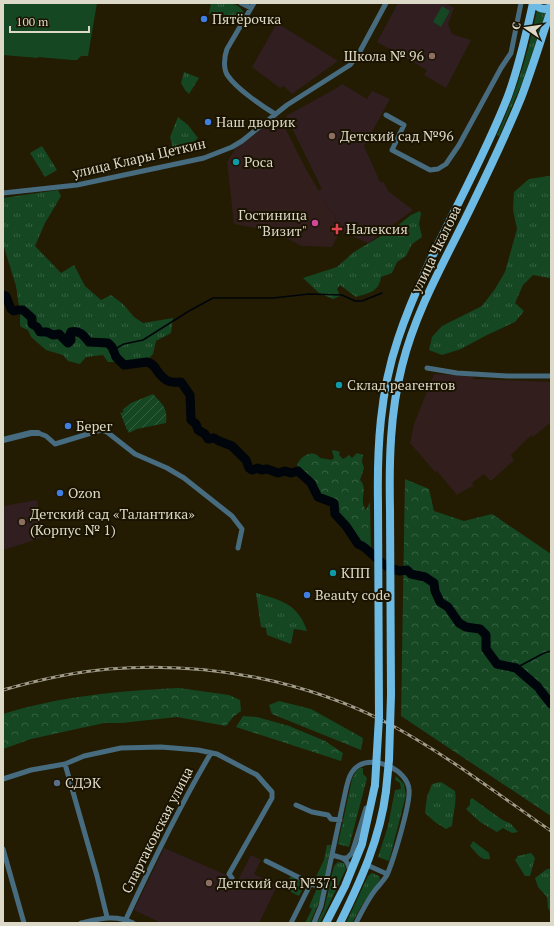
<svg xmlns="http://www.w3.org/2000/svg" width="554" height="926" viewBox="0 0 554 926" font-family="'PT Serif',serif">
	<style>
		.commercial { fill: #311e1d }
		.education { fill: #311e21 }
		.grass { fill: url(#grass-tufts) }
		.forest { fill: url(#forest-crowns) }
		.garden { fill: url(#garden-furrows) }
		.pitch { fill: #154722 }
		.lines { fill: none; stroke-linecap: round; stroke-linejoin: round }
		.stream { stroke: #00050b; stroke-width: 1.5 }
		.river { stroke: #00050b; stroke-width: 9 }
		.minor { stroke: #476b7f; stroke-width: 5 }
		.tertiary { stroke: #476b7f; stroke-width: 6 }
		.primary { stroke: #6dbae5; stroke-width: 8 }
		.rail-casing { stroke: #a19c89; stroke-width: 3 }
		.rail { stroke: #1a1300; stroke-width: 1.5; stroke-dasharray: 4.5; stroke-linecap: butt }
		.primary-bridge { stroke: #6dbae5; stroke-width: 8 }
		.shop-dot { fill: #3f7fe0; stroke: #1a1300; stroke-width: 1.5 }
		.education-dot { fill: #8d6e63; stroke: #1a1300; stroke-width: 1.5 }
		.culture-dot { fill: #0f9aa8; stroke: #1a1300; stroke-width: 1.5 }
		.hotel-dot { fill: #d1479c; stroke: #1a1300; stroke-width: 1.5 }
		.health-dot { fill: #e0444e; stroke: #1a1300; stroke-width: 1.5 }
		.service-dot { fill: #5c6f8a; stroke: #1a1300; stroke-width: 1.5 }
		.labels { text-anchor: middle; stroke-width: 4; stroke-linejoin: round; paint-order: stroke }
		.poi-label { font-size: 14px; fill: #ddd9c9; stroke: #1a1300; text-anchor: start }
		.street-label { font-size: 14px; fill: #ddd9c9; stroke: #1a1300 }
	</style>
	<defs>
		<pattern id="grass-tufts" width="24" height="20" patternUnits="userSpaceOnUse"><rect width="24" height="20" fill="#154722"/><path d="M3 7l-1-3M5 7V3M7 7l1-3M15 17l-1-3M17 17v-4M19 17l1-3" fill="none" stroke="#376141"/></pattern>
		<pattern id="forest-crowns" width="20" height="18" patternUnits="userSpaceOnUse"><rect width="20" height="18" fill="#154722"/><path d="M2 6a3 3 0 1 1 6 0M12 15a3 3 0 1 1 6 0" fill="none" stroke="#376141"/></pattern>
		<pattern id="garden-furrows" width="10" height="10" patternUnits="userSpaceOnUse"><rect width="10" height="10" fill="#154722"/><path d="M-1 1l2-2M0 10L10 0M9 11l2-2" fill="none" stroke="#376141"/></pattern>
	</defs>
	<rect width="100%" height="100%" fill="#231c03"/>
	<path class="commercial" d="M276,116L281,120L306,169L330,210L333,211L340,231L332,247L302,246L272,231L234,224L227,162L235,149L253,136Z
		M434,374L473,376V379L551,382V422L533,437L532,435L525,441L511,455L514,460L491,481L484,474L472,483L474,486L465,490L457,495L437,471L435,472L410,443L414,424Z"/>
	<path class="education" d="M398,3H445L454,8L448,24L452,34L471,40L446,88L424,75L427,70L377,42Z
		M277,23L338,61L292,94L284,86L280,88L252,67Z
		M342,84L367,99L372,91L390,99L364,146L380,182H384L388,191L413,210L368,243L340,231L333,211L330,210L318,191L322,189L286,116L335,89Z
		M37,500L44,537L3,550V506Z
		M164,848L238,880L251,855L261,860L254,874L277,886L259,923H161L134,910Z"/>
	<path class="grass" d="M211,3C223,3 238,0 244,13L238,21L209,14Z
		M537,10L546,12L522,83L499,136L497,135C516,94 528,53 537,10Z
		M184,72L199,78L189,94L185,90L181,83Z
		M178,117L188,125L198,138L179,156L174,152L170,137Z
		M42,146L57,170L45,177L30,153Z
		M549,176H551V274L550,278L533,275L523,285L515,303L524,311L515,322L485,336L461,349L442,355L429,350L432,337L442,326L482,306L495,289L505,272L517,229L513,210L514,192L529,179Z
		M58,190L61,196L45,223L35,246L61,273L74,265L85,286L101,300L111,295L123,304L134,317L143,323L173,318L171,333L156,341L153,354L140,367L126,362H108L103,355L86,357L80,364L68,361L63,355L46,350L31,337L28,330L21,327L20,325V313L16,286L3,244V198Z
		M420,211L421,214L419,224L422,237L412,244L406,256L397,262L392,273L381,277C379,292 369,293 356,297L340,285L337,289L340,296L333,299L319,293L303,278L337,267L354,252L396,227L411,215Z
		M256,593C281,600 298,604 307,631L294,629L291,644L267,635L266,628L261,627Z
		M360,768H363V774L367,778L349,847L338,844L352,779L356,771Z
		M396,776L404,784L406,795L389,861L378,857L388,826L395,790L401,789L400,783L395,780Z
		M441,782L455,791C457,802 453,814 452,826L446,829L435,822L425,813L427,797L432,784Z
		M472,798L501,819L511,824L518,832L512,833L503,828L497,832L480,822L466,809L470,805V800Z
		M473,841L489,853L490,859C480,861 476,852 470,846Z
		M327,845H331L323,886L313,883L324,860Z
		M531,853L535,858L530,876H525L515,860L518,856Z
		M338,862L344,863L346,869L320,923H317L324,909L334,866Z
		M547,869H551V913L548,908L547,897L538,887L535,878Z
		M372,873L379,876L380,879L378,883L362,905L352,923H346L368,876Z
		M291,875L306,882L299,896L285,889Z
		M317,888H321L322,890L321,898L310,923H305L312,909L309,907Z"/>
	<path class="forest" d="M333,450L340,452L339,455L343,459L345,458L349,455L352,458L357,453L363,455L362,462L364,468L360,480C369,489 358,500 366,510L370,502L371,552L364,546L358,543L347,524L336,513V503L318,495L312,483L306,476L304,472L300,470L297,466C299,457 313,448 320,458L332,460L334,457L332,451Z
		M405,479L429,489L434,511L464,521L492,514L551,554V816L401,716Z
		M179,688L229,695L240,700L241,711L233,717L226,726L177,717L121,723H104L31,739L3,749V714C61,696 118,691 179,688Z
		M279,701L311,709L363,738L361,750L272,714L269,705Z
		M243,716L257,717L289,726L325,741L343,753L341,761L236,727Z"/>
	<path class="garden" d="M153,394C163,405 168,408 166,423L137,429L129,433L128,430H127L120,412L122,413L124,411L122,410L131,403Z"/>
	<path class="pitch" d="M3,3H97L88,56H81L77,60H72L38,57V58L3,55Z
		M442,6L450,11L441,27L433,22Z"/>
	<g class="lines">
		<path class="stream" d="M113,350L124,344L143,340L189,311L213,298H273L309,294L342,295L355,301H362L382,293
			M516,668L544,653L551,651"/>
		<path class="river" d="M3,295L6,296L11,309L14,311
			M18,310H23L32,318V324L37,327L40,332H47L53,335L59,334L68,343L71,340L70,334L71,332C80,330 84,336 89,342L108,343L112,347L116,357L124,365L147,362C157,364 156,375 168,381C172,383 176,382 181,382L190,395L191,420L196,424L198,430L205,434L208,439L214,438L219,441L232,446L246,460L249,468L252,470L258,468L261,470L267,469L278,473L285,471L291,473L298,471L299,472L311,483L318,497L334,503L335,514L346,526L358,544L364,547L383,564L388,567L399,571L407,570L411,574L425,577L434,583L435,591L440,602L448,607L459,623L466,627L480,629L486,635V649L497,664L516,668L538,687
			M540,690L551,704"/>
		<path class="minor" d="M241,3L251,8
			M254,3L227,49C224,57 223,69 228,76C237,89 262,106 275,114
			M386,115L404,125L392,150L430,170L438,169L446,164L459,145L501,68L511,53L521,3
			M3,193L77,185L204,158L232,147L242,141L287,105L350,65L358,55L386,3
			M427,368L457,373L507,376H551
			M38,433L46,436L55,444L101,430L107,432L135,454L167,468L184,478L232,516L242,529L238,548
			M65,764L97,876L107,917
			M3,779L31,770L65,764L84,756L121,748L161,747L198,750L217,754L257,775L272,792V798L229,874L232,878
			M296,805L312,812L328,815L331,819L340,820
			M3,849L24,923
			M332,855C344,858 347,858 350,871
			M343,858H347L352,853L366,808
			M266,861L316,886L326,888
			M367,865L387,874
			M126,919C152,863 179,807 211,753
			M81,923C99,919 115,914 133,923
			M291,923L311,883
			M314,923L321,906L346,789C348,781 350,771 358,766C375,755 407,770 409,789C411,803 393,861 387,875C384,880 380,884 376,889C368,899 362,911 356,923"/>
		<path class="tertiary" d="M3,440L31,433H38"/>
		<path class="primary" d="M535,3C538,9 546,11 551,6
			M378,503C377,447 380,392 398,339C426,255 476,179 508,96C519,66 526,35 533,3
			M390,510C389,461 390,413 402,366C416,309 447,257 472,205C489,170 506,135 521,98C532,69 541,39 551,10
			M326,923L345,886L362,844L375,785
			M340,923C361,880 380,839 386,791"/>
		<defs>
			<path id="rail" d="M3,690C38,680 73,672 109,669C206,661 307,680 393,726C448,756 499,795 551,831"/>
		</defs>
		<use href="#rail" class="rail-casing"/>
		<use href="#rail" class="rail"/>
		<path class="primary-bridge" d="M375,785L379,717L378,503
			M386,791L389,760L391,695L390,510"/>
	</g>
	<g class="shop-dot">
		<circle cx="204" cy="19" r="4"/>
		<circle cx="208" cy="122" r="4"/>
		<circle cx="68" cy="426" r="4"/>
		<circle cx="60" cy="493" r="4"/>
		<circle cx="307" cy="595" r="4"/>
	</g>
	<g class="education-dot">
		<circle cx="432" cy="56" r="4"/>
		<circle cx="332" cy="136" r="4"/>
		<circle cx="22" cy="522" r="4"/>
		<circle cx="209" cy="883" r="4"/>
	</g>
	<g class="culture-dot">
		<circle cx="236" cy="162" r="4"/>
		<circle cx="339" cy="385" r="4"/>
		<circle cx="333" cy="573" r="4"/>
	</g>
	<circle class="hotel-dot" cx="315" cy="223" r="4"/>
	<path class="health-dot" d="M335 223h4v4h4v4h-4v4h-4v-4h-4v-4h4z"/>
	<circle class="service-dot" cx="57" cy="783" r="4"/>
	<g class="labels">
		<g class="poi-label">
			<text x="212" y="24">Пятёрочка</text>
			<text x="424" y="61" text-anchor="end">Школа № 96</text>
			<text x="216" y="127">Наш дворик</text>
			<text x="340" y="141">Детский сад №96</text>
			<text x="244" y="167">Роса</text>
			<text x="307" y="220" text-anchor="end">Гостиница<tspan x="307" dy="16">"Визит"</tspan></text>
			<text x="346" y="234">Налексия</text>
			<text x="347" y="390">Склад реагентов</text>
			<text x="76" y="431">Берег</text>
			<text x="68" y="498">Ozon</text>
			<text x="30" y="519">Детский сад «Талантика»<tspan x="30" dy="16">(Корпус № 1)</tspan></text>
			<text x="341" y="578">КПП</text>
			<text x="315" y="600">Beauty code</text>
			<text x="65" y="788">СДЭК</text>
			<text x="217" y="888">Детский сад №371</text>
		</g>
		<g class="street-label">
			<text transform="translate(139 158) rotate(-13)" y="5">улица Клары Цеткин</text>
			<text transform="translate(436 249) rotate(-64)" y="5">улица Чкалова</text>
			<text transform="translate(157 830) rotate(-63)" y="5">Спартаковская улица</text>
		</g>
	</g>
	<rect width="554" height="926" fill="none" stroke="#ddd9c9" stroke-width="8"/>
	<g transform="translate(526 28) rotate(283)" stroke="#1a1300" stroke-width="3" paint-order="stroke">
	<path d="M0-3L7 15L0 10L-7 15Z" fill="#ddd9c9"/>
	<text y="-6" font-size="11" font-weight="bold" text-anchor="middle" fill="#ddd9c9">С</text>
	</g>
	<path d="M10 26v6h79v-6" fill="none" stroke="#ddd9c9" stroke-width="2"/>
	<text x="16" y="26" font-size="12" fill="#ddd9c9" stroke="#1a1300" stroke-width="3" paint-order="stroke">100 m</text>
</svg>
